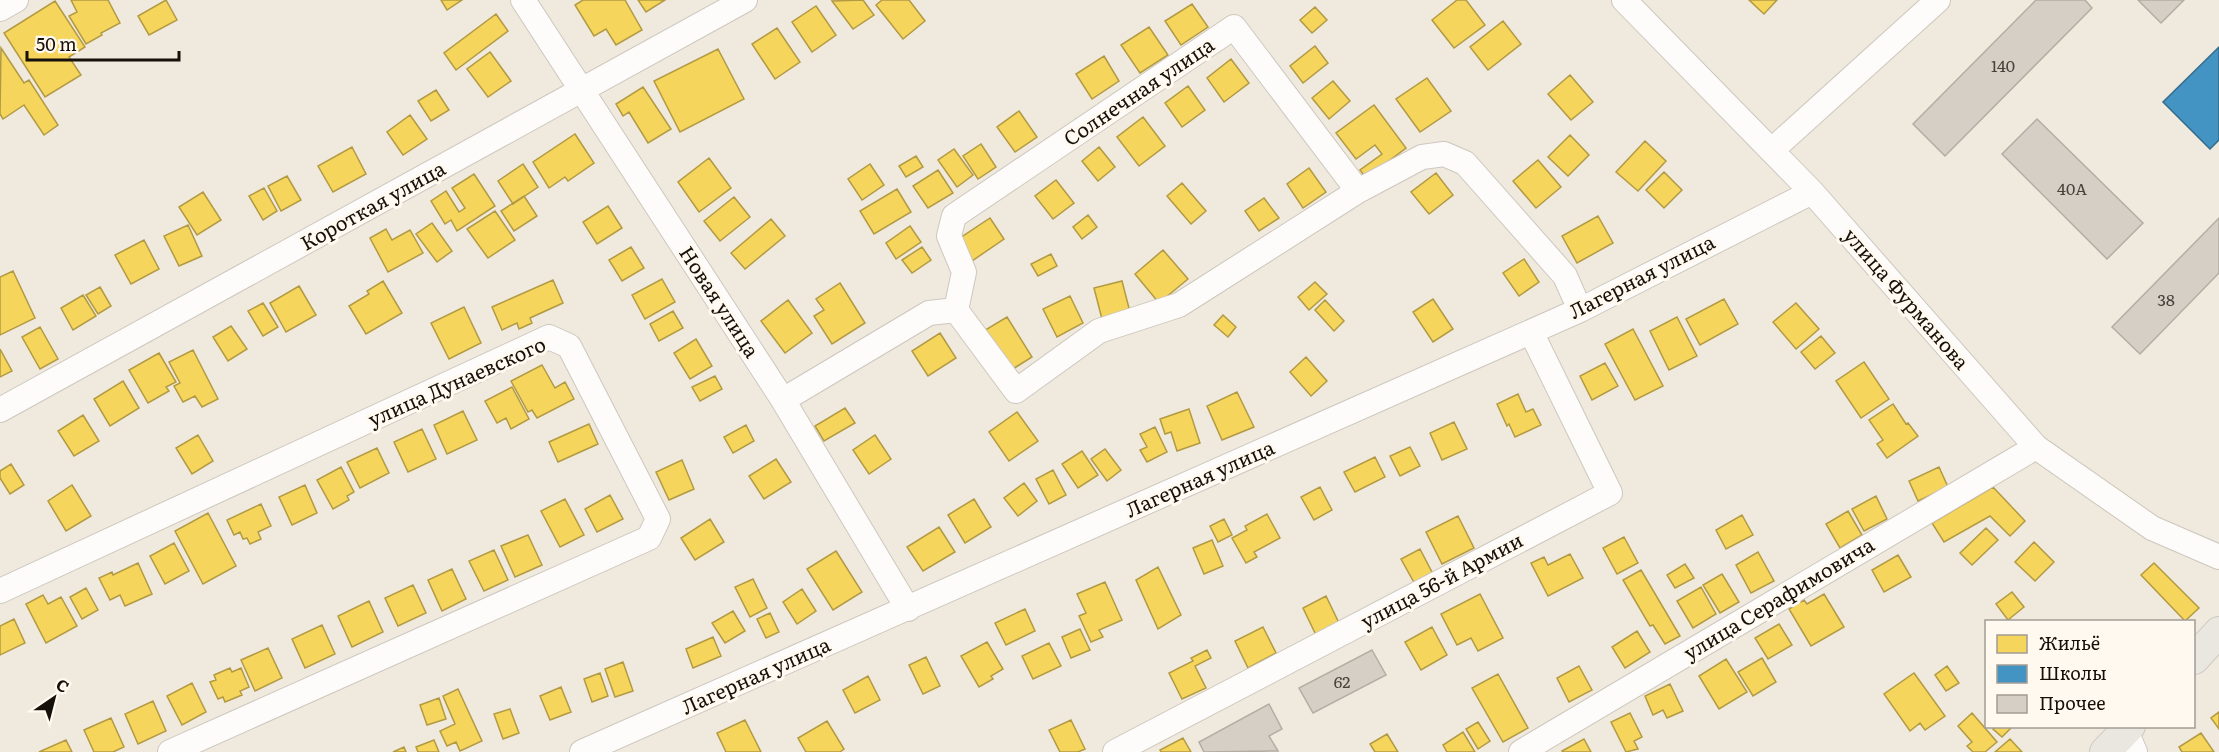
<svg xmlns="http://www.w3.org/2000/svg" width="2219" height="752" viewBox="0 0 2219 752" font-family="Literata,serif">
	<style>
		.homes { fill: #f6d55c; stroke: #b29a43; stroke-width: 1.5 }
		.schools { fill: #4393c3; stroke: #356c8b; stroke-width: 1.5 }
		.building { fill: #d5cfc6; stroke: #b3ada4; stroke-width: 1.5 }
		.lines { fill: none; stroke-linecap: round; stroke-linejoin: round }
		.minor-casing { stroke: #cdc7be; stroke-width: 26 }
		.major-casing { stroke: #cbc7c2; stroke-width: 32 }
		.minor { stroke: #fdfcfa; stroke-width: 24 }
		.major { stroke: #eae6e0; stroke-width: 30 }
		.labels { text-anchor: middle; stroke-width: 6; stroke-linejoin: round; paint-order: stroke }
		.number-label { font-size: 16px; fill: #47423a }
		.street-label { font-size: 20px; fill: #151009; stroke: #fff9f0 }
	</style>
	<rect width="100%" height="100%" fill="#f0e9dd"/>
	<path class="homes" d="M71,0H108L120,23L101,33L102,35L86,44L69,16L77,12Z
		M166,0L177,20L149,35L138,16Z
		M441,0H462L447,10Z
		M583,0H625L642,30L616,45L606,29L594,36L575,5Z
		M638,0H665L646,12Z
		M863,0L874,15L853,29L832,1Z
		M882,0H909L925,21L903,39L876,5Z
		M1457,0H1466L1485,25L1454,48L1432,20Z
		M1749,0H1777L1764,14Z
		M55,1L85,47L69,57L81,75L45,97L4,33Z
		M1192,4L1208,27L1181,45L1165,21Z
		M816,6L836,35L812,52L792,22Z
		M1315,7L1327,20L1312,33L1300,20Z
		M496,14L508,31L456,70L444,53Z
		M1503,21L1521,44L1488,70L1470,47Z
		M1149,27L1168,55L1140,73L1121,45Z
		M777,28L800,62L775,79L752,44Z
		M1315,46L1328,63L1303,83L1290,66Z
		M1,48L24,83L29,80L58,125L44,135L24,105L3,119L0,114Z
		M718,49L744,99L680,132L654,81Z
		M490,52L511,81L488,97L467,69Z
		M1104,56L1119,81L1092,99L1076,74Z
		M1231,59L1249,83L1224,102L1207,78Z
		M1570,75L1593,102L1571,120L1548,94Z
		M1427,78L1451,111L1420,132L1396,99Z
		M1333,81L1350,101L1329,119L1312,98Z
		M1188,86L1205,110L1182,127L1165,103Z
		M643,87L671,129L648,143L629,112L623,116L616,104Z
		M436,90L449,110L431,121L418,101Z
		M1374,105L1406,148L1366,178L1360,170L1382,154L1375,145L1356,159L1336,133Z
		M1019,111L1037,137L1015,152L997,127Z
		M410,115L427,139L403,155L387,132Z
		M1143,117L1165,146L1139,166L1117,137Z
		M575,134L594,163L568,181L565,177L549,188L533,162Z
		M1570,135L1589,155L1568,176L1548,157Z
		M1645,141L1666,161L1638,191L1616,172Z
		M981,144L996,167L978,179L963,156Z
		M352,147L366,174L333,192L318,166Z
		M1099,147L1115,167L1098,181L1082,161Z
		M954,149L973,175L957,187L938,160Z
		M916,156L923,167L906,177L899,166Z
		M709,158L731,188L699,212L678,182Z
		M1538,160L1561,187L1536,208L1513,181Z
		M523,164L538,187L513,204L498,181Z
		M870,164L884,185L862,200L848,179Z
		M1309,168L1326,192L1303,208L1287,184Z
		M938,170L953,193L928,208L913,186Z
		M1664,172L1682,190L1664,208L1646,190Z
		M1436,173L1453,195L1429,214L1411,192Z
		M474,174L495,206L457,231L451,220L445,224L431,201L446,191L459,212L465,208L452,188Z
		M287,176L301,200L281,211L268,186Z
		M1056,180L1074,203L1053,219L1035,196Z
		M1182,183L1206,211L1191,224L1167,196Z
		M264,188L277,211L263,220L249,196Z
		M897,189L911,212L874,234L860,211Z
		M203,192L221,220L197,235L179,207Z
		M524,196L537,216L514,231L501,211Z
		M734,197L750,217L720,241L704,221Z
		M1264,198L1279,218L1259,231L1245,211Z
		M608,206L622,228L597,244L583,222Z
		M495,211L515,240L488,258L467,229Z
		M1088,215L1097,227L1082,239L1073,227Z
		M1598,216L1613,243L1577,263L1562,236Z
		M990,218L1004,239L972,261L957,240Z
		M771,219L785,236L745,269L731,253Z
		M432,223L452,251L437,262L416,234Z
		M188,225L202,256L179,266L164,236Z
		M910,226L921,242L896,259L886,243Z
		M386,229L392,240L410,230L423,253L388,272L370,238Z
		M144,240L159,269L131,284L115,255Z
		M631,247L644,268L622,281L609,260Z
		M922,247L931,260L912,273L902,260Z
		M1163,250L1188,279L1159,303L1135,274Z
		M1051,254L1057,266L1038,276L1031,264Z
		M1524,259L1539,282L1519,296L1503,273Z
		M13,271L35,318L0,335V277Z
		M662,279L675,302L645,319L632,295Z
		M553,280L563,303L530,318L532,323L519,329L517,323L502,330L492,307Z
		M383,281L402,313L366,334L349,306L369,294L367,291Z
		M1122,281L1130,312L1102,319L1094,288Z
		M1315,282L1327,294L1309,310L1298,297Z
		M840,283L865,323L832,344L814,316L824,310L816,299Z
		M299,286L316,315L286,332L270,303Z
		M100,287L111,306L98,314L86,295Z
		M83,295L96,316L73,330L61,308Z
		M1070,296L1083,323L1057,337L1043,309Z
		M1433,299L1453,329L1433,342L1413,312Z
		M1724,299L1738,324L1700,345L1686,319Z
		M788,300L812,333L785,353L761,321Z
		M1325,300L1344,321L1334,331L1315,310Z
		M263,303L278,327L263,336L248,311Z
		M1796,303L1819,329L1796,349L1773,322Z
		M464,307L481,343L449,359L431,323Z
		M673,311L683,328L659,341L650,324Z
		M1223,315L1236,327L1228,337L1214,325Z
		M1007,317L1032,357L1008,372L982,332Z
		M1677,317L1697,356L1669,370L1650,331Z
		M231,326L247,349L228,361L213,337Z
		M40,327L58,359L40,369L22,337Z
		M1633,329L1663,386L1635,400L1605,344Z
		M940,333L956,358L928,376L912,351Z
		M1821,336L1835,353L1815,369L1801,352Z
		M696,339L712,366L690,379L674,353Z
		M0,349L12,371L0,377Z
		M193,350L218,399L202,407L195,396L183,402L174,386L180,383L169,362Z
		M159,353L176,382L166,387L169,391L148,403L129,370Z
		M1306,357L1327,381L1311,396L1290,372Z
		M1864,362L1889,399L1861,418L1836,381Z
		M1605,363L1618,386L1592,400L1580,376Z
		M542,365L555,388L565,382L574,399L537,418L532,410L528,412L511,381Z
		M715,376L722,389L700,401L692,387Z
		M123,381L139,408L110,426L94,399Z
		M512,387L529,419L511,429L506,418L497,423L485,401Z
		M1237,392L1254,427L1222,440L1207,406Z
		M1518,394L1526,412L1533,409L1541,425L1515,437L1509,424L1507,426L1497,404Z
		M1893,404L1906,424L1908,423L1918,436L1887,458L1877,444L1883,440L1869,420Z
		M845,408L855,423L824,441L815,426Z
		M1189,409L1200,443L1177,451L1171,432L1165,434L1160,419Z
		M463,411L477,440L447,454L434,425Z
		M1017,412L1038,441L1009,461L989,432Z
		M83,415L99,441L74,456L58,431Z
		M1454,422L1467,449L1442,460L1430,433Z
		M589,424L598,444L558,462L549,442Z
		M746,425L754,441L733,453L724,437Z
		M1155,427L1167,452L1147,462L1140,450L1147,447L1140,434Z
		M422,429L436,459L408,472L394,442Z
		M198,435L213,461L192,474L176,448Z
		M875,435L891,459L869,474L853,450Z
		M1410,447L1420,466L1400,476L1390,456Z
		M377,448L389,473L360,488L347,462Z
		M1105,449L1121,470L1107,481L1091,459Z
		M1082,451L1098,475L1078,488L1062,464Z
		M1375,457L1385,477L1355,492L1344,472Z
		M776,459L791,482L764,499L749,476Z
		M682,460L694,489L669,500L656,472Z
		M11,464L24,485L10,494L0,478V471Z
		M341,467L354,492L347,496L349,500L333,509L317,480Z
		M1939,467L1948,487L1918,501L1909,481Z
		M1053,470L1066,495L1049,504L1036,479Z
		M1024,483L1037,501L1018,516L1004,498Z
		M72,485L91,516L66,531L48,501Z
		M305,485L317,513L292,525L279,497Z
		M1320,487L1332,510L1314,520L1301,497Z
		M1993,487L2025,521L2010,536L1990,516L1944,542L1932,523Z
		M610,495L623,519L597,532L585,509Z
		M1876,496L1887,519L1864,531L1852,509Z
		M565,499L584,535L560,547L541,511Z
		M974,499L991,527L965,543L948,515Z
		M261,504L271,526L258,532L261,539L250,544L247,538L243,539L240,532L234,535L227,520Z
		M1848,511L1862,535L1840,548L1826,524Z
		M208,513L236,566L203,584L175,531Z
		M1267,514L1280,538L1254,552L1257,557L1246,563L1232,538L1247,530L1245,526Z
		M1742,515L1753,535L1726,549L1716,530Z
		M1458,516L1474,548L1442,564L1426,532Z
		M710,519L724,542L695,560L681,538Z
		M1224,519L1232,535L1218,542L1210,526Z
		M939,527L955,552L923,571L907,547Z
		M1986,528L1998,540L1972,565L1960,553Z
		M528,535L542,565L515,577L501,546Z
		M1624,537L1638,563L1617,574L1603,548Z
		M1212,540L1223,566L1204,574L1193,548Z
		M2034,542L2054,562L2035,581L2015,562Z
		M174,543L189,571L165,584L150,556Z
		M1420,549L1434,576L1416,586L1401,559Z
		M494,550L508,580L484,591L469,561Z
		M836,551L862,592L833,610L807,569Z
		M1758,552L1774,581L1751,593L1736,565Z
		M1570,554L1583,578L1548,596L1531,563L1544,557L1548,565Z
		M1898,555L1911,577L1884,592L1872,570Z
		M138,563L152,594L125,606L120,595L110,600L99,578L112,572L113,575Z
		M2154,563L2199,608L2185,621L2141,575Z
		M1685,564L1694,578L1675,588L1667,575Z
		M1158,567L1181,615L1158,629L1136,580Z
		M452,569L466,599L442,611L428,580Z
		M1641,570L1680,636L1665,644L1653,625L1650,626L1623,580Z
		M1722,574L1739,602L1720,613L1703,585Z
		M753,579L767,608L750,617L735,587Z
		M1105,582L1122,620L1099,630L1103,637L1091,642L1079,616L1086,613L1077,594Z
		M413,585L426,613L398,626L385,598Z
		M1701,587L1716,614L1693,628L1677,601Z
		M86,588L98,610L82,619L70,597Z
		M802,589L816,611L797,624L783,602Z
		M2012,592L2024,607L2008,620L1996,604Z
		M1480,594L1503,638L1478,651L1471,638L1457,645L1441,614Z
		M1824,594L1844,627L1811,646L1789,609L1804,600L1807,604Z
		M43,595L48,604L61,597L77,626L46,643L26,604Z
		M1326,596L1339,623L1316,635L1303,608Z
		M369,601L383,632L352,647L338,616Z
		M1025,609L1035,631L1006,645L995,623Z
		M733,611L745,631L725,643L712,623Z
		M770,613L779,632L766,638L757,619Z
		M14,619L25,643L0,655V626Z
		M1779,624L1792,645L1768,659L1755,638Z
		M322,625L335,654L305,668L292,639Z
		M1263,627L1276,653L1248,668L1235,641Z
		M1432,627L1447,655L1421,670L1405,642Z
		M1080,629L1090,650L1071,658L1062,637Z
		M1637,631L1650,652L1625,668L1612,647Z
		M713,637L721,656L693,668L686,649Z
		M987,642L1003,669L991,676L993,679L979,687L961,656Z
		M1049,643L1061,666L1033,679L1022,656Z
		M268,648L282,678L255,691L241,660Z
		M1207,650L1211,658L1195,666L1206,688L1182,699L1169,673L1193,661L1191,658Z
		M926,657L940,686L923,694L909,665Z
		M1762,658L1776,682L1753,696L1738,672Z
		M1726,659L1747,692L1719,709L1699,676Z
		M623,662L633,691L615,697L605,669Z
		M1579,666L1592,690L1569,702L1557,678Z
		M1947,666L1959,683L1946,691L1935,675Z
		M230,668L232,672L241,668L249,687L240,691L242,695L225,702L223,697L218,699L210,682L216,680L214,675Z
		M600,673L608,696L592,702L584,679Z
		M1914,673L1945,716L1925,730L1920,723L1910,731L1884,694Z
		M1498,674L1528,728L1503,742L1472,688Z
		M868,676L880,700L855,713L843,690Z
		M192,683L206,712L182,725L167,696Z
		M1670,684L1683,711L1667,718L1663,710L1653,715L1645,696Z
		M561,687L571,712L550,720L540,696Z
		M458,689L482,741L460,751L456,742L447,746L440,731L455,724L443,696Z
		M439,698L446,719L427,725L420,705Z
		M153,701L166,731L138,744L125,714Z
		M510,709L519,733L503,739L494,714Z
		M2219,712V729L2211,718Z
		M1630,713L1642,737L1634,741L1638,749L1626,752L1611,722Z
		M1972,713L1997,742L1985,752H1973L1967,746L1972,742L1958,726Z
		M111,718L124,747L113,752H94L84,730Z
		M745,720L761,752H726L717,733Z
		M1071,720L1085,749L1078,752H1060L1049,730Z
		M827,721L844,749L840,752H806L798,738Z
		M1478,722L1490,741L1478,749L1466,729Z
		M1995,726H2013L2002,737L1993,729Z
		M1463,732L1475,752H1447L1443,745Z
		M2201,733L2214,752H2182L2179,747Z
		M1387,734L1398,752H1375L1370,744Z
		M1183,738L1191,752H1161L1160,750Z
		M1584,739L1591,752H1563L1562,751Z
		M2010,739L2022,752H1995Z
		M66,740L72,752H39Z
		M434,740L439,752H418L416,747Z
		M404,747L406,752H393Z"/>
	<path class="schools" d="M2219,47V140L2210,149L2163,102Z"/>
	<path class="building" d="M2036,0H2085L2092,8L1945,156L1913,124Z
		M2138,0H2184L2161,23Z
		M2037,119L2143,223L2107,259L2002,154Z
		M2219,218V273L2140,354L2112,327Z
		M1372,650L1386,675L1313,713L1299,688Z
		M1269,704L1282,729L1269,736L1278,751L1204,752L1199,742Z"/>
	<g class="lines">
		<defs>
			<path id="minor" d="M523,0L783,400L908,609
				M1624,0L1812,192L2036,447L2152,528L2219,557
				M0,9L16,0
				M1772,150L1938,0
				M956,310L964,272L949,236L954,216L1234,27L1358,191
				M783,400L929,313L956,310L1016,391L1099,331L1179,305L1358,191L1422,157L1444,154L1465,163L1565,276L1580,310
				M0,410L745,0
				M0,591L549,337L569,346L658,519L649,538L170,752
				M2126,731L2135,752
				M582,752L1580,310L1812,192
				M1115,752L1610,493L1531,332
				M1521,752L2036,447"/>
			<path id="major" d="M2194,659L2219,632
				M2105,752L2130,726"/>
		</defs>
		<use href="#minor" class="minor-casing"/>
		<use href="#major" class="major-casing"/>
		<use href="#minor" class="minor"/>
		<use href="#major" class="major"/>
	</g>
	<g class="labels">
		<g class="number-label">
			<text x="2003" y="72">140</text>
			<text x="2072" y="195">40А</text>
			<text x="2166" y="306">38</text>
			<text x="1342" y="688">62</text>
		</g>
		<g class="street-label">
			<text transform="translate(1139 92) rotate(-34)" y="7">Солнечная улица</text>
			<text transform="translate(373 206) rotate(-29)" y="7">Короткая улица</text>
			<text transform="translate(1642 277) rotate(-27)" y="7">Лагерная улица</text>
			<text transform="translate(1906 299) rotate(49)" y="7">улица Фурманова</text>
			<text transform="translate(719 302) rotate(57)" y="7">Новая улица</text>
			<text transform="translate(457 382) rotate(-24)" y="7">улица Дунаевского</text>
			<text transform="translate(1200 479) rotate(-24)" y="7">Лагерная улица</text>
			<text transform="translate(1442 581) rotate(-28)" y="7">улица 56-й Армии</text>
			<text transform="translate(1779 599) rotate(-31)" y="7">улица Серафимовича</text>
			<text transform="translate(756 676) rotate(-24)" y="7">Лагерная улица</text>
		</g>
	</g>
	<rect x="1985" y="620" width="210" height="108" fill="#fff9f0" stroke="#a19c94" stroke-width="1.5"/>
	<rect x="1997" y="635" width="30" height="18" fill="#f6d55c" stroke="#a19c94" stroke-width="1.5"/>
	<text x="2039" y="650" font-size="18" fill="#151009">Жильё</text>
	<rect x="1997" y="665" width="30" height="18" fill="#4393c3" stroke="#a19c94" stroke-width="1.5"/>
	<text x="2039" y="680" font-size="18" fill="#151009">Школы</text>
	<rect x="1997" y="695" width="30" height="18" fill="#d5cfc6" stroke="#a19c94" stroke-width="1.5"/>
	<text x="2039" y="710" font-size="18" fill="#151009">Прочее</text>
	<g transform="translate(54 698) rotate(35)" stroke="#fff9f0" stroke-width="4.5" paint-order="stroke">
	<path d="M0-4.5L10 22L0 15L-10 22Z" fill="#151009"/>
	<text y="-9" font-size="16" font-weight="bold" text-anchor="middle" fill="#151009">С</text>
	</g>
	<path d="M27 51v9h152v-9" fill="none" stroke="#151009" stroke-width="3"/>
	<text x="36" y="51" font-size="18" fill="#151009" stroke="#fff9f0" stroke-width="4.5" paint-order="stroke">50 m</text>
</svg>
